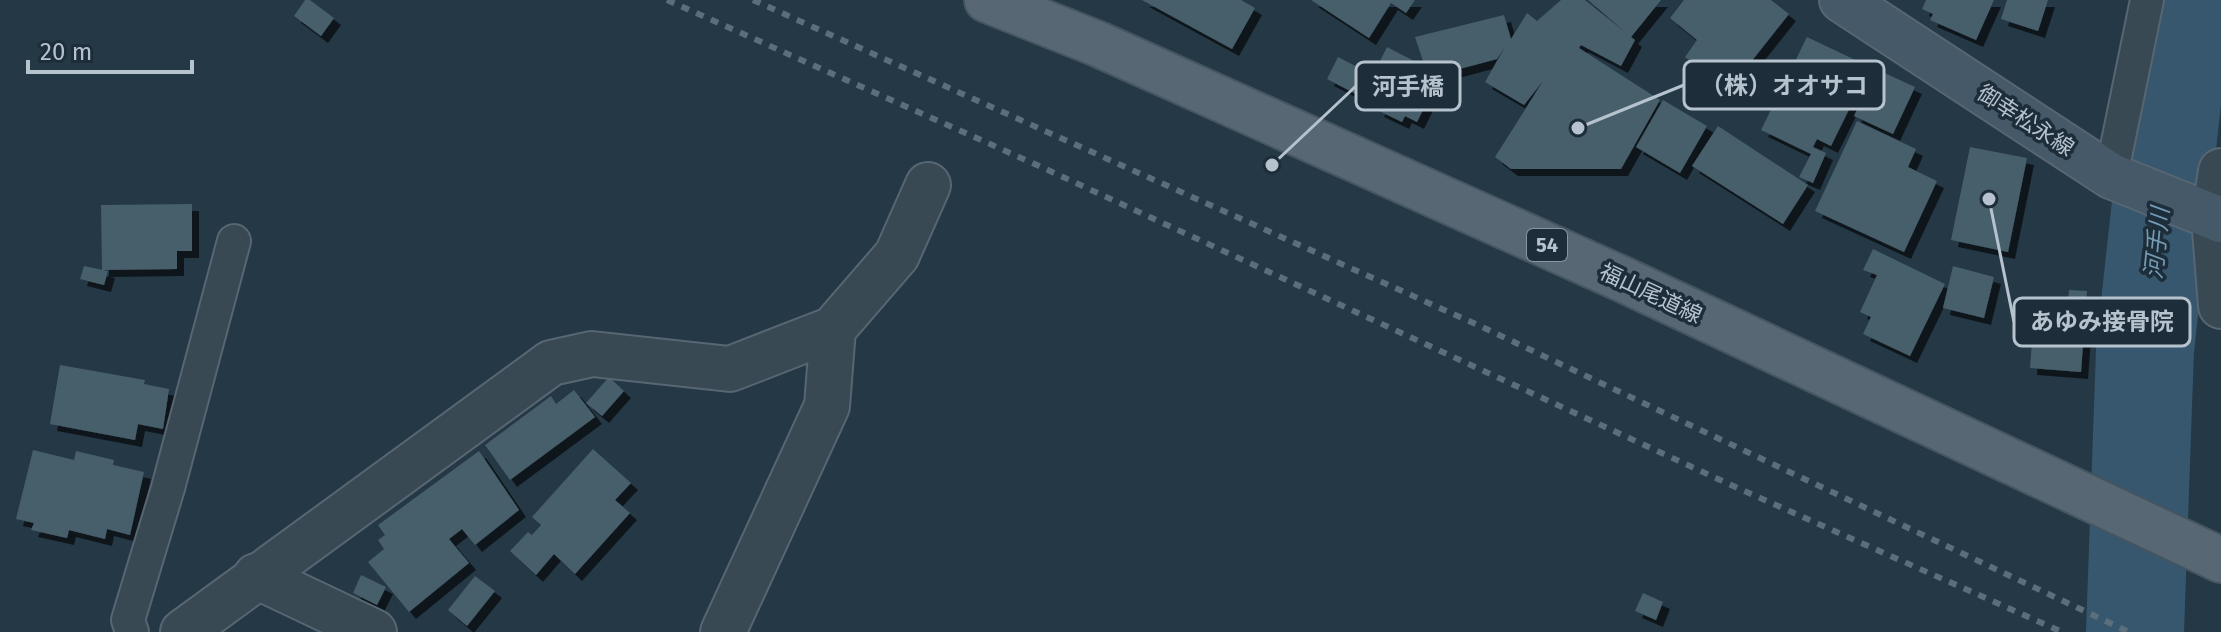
<svg xmlns="http://www.w3.org/2000/svg" width="2221" height="632" viewBox="0 0 2221 632" font-family="'Fira Sans','Noto Sans JP',sans-serif">
	<style>
		.lines { fill: none; stroke-linecap: round; stroke-linejoin: round }
		.river { stroke: #36576e; stroke-width: 98 }
		.building { fill: #475e6b; filter: url(#shadow) }
		.lane-casing { stroke: #576672; stroke-width: 36 }
		.street-casing { stroke: #576672; stroke-width: 48 }
		.secondary-casing { stroke: #576672; stroke-width: 48 }
		.primary-casing { stroke: #455561; stroke-width: 48 }
		.lane { stroke: #394954; stroke-width: 32 }
		.street { stroke: #394954; stroke-width: 44 }
		.secondary { stroke: #465968; stroke-width: 44 }
		.primary { stroke: #576874; stroke-width: 44 }
		.rail { stroke: #5a6e7c; stroke-width: 6; stroke-dasharray: 8 8; stroke-linecap: butt }
		.labels { text-anchor: middle; stroke-width: 7; stroke-linejoin: round; paint-order: stroke }
		.shield { fill: #1d2e3a; stroke: #8896a2; stroke-width: 2 }
		.shield-label { font-size: 20px; font-weight: bold; fill: #b6c3ce }
		.street-label { font-size: 22px; fill: #b6c3ce; stroke: #1d2e3a }
		.water-label { font-size: 24px; font-style: italic; fill: #739ab4; stroke: #1d2e3a }
		.leader { fill: none; stroke: #b6c3ce; stroke-width: 3 }
		.callout-dot { fill: #b6c3ce; stroke: #1d2e3a; stroke-width: 3 }
		.callout { fill: #1d2e3a; stroke: #b6c3ce; stroke-width: 3 }
		.callout-label { font-size: 24px; text-anchor: middle; font-weight: bold; fill: #b6c3ce }
	</style>
	<defs>
		<filter id="shadow"><feDropShadow dx="7" dy="7" stdDeviation="0" flood-color="#0009"/></filter>
	</defs>
	<rect width="100%" height="100%" fill="#243845"/>
	<g class="lines">
		<path class="river" d="M2135,632L2145,350L2175,74L2193,0"/>
	</g>
	<path class="building" d="M305,0H310L334,18L321,36L294,16Z
		M1142,0H1241L1255,8L1232,49Z
		M1311,0H1415L1406,13L1391,3L1369,38Z
		M1561,0H1585L1625,32L1588,0H1661L1631,37L1635,40L1621,66L1581,45L1579,48L1660,100L1621,169H1511L1495,157L1543,81L1524,105L1485,82L1505,47L1497,59L1441,74L1417,122L1405,116L1402,122L1377,110L1379,106L1327,79L1338,57L1373,75L1387,47L1437,73L1424,64L1415,37L1504,15L1511,39L1527,13L1537,21Z
		M1684,0H1771L1789,14L1728,91L1685,57L1697,40L1670,18Z
		M1926,0H1994L1976,40L1930,20L1933,14L1922,9Z
		M2007,0H2048L2038,31L2001,19Z
		M1807,37L1870,67L1831,146L1817,139L1813,147L1826,153L1813,183L1799,177L1811,154L1761,130Z
		M1876,69L1915,87L1893,134L1854,116Z
		M1663,100L1707,126L1680,173L1636,147Z
		M1857,121L1916,149L1908,167L1937,181L1904,252L1815,211Z
		M1718,126L1808,185L1783,224L1692,166Z
		M1970,147L2027,158L2008,252L1951,240Z
		M192,204V251H177V269L102,270L101,205Z
		M1873,249L1945,284L1910,356L1863,334L1871,317L1860,312L1877,275L1863,270Z
		M84,266L108,271L104,285L80,279Z
		M1953,266L1994,277L1984,318L1943,308Z
		M2069,290L2087,291L2081,372L2030,368L2033,327L2066,330Z
		M60,365L145,380L144,384L169,389L163,429L138,424L135,440L50,424Z
		M609,377L624,391L602,416L586,403Z
		M574,390L595,417L510,480L485,445L551,396L556,404Z
		M593,449L631,483L615,500L630,513L575,574L554,554L536,575L510,551L528,532L532,535L541,525L532,517Z
		M33,450L74,460L76,451L114,460L113,465L144,472L130,535L107,529L105,539L69,530L67,538L31,530L34,523L16,519Z
		M479,451L519,510L475,545L462,529L449,539L469,563L409,612L368,562L384,549L378,540L385,535L378,525Z
		M361,575L386,587L377,605L353,593Z
		M475,576L495,591L467,626L448,610Z
		M1643,593L1663,602L1656,620L1635,611Z"/>
	<g class="lines">
		<defs>
			<path id="lane" d="M2111,176L2147,0
				M132,632L128,620L168,488L234,241"/>
			<path id="street" d="M2221,171L2214,218L2221,306
				M256,576L374,632
				M183,632L551,363L592,354L730,369L833,329L897,255L928,185
				M723,632L827,406L833,329"/>
			<path id="secondary" d="M1842,0L2111,176L2221,220"/>
			<path id="primary" d="M987,0L1098,44L1622,279L2221,560"/>
		</defs>
		<use href="#lane" class="lane-casing"/>
		<use href="#street" class="street-casing"/>
		<use href="#secondary" class="secondary-casing"/>
		<use href="#primary" class="primary-casing"/>
		<use href="#lane" class="lane"/>
		<use href="#street" class="street"/>
		<use href="#secondary" class="secondary"/>
		<use href="#primary" class="primary"/>
		<path class="rail" d="M667,0L1037,165L1731,485L2062,632
			M753,0L1480,326L2129,632"/>
	</g>
	<g class="labels">
		<rect class="shield" x="1527" y="229" width="40" height="32" rx="6"/>
		<g class="shield-label">
			<text x="1547" y="252">54</text>
		</g>
		<g class="street-label">
			<text transform="translate(2026 120) rotate(33)" y="8">御幸松永線</text>
			<text transform="translate(1651 293) rotate(25)" y="8">福山尾道線</text>
		</g>
		<g class="water-label">
			<text transform="translate(2157 243) rotate(-84)" y="8">河手川</text>
		</g>
	</g>
	<path class="leader" d="M1578 128L1684 85M1272 165L1356 86M1989 199L2014 322"/>
	<g class="callout-dot">
		<circle cx="1578" cy="128" r="8"/>
		<circle cx="1272" cy="165" r="8"/>
		<circle cx="1989" cy="199" r="8"/>
	</g>
	<g class="callout">
		<rect x="1684" y="61" width="200" height="48" rx="8"/>
		<rect x="1356" y="62" width="104" height="48" rx="8"/>
		<rect x="2014" y="298" width="176" height="48" rx="8"/>
	</g>
	<g class="callout-label">
		<text x="1784" y="94">（株）オオサコ</text>
		<text x="1408" y="95">河手橋</text>
		<text x="2102" y="330">あゆみ接骨院</text>
	</g>
	<path d="M28 60v12h164v-12" fill="none" stroke="#b6c3ce" stroke-width="4"/>
	<text x="40" y="60" font-size="24" fill="#b6c3ce" stroke="#1d2e3a" stroke-width="6" paint-order="stroke">20 m</text>
</svg>
